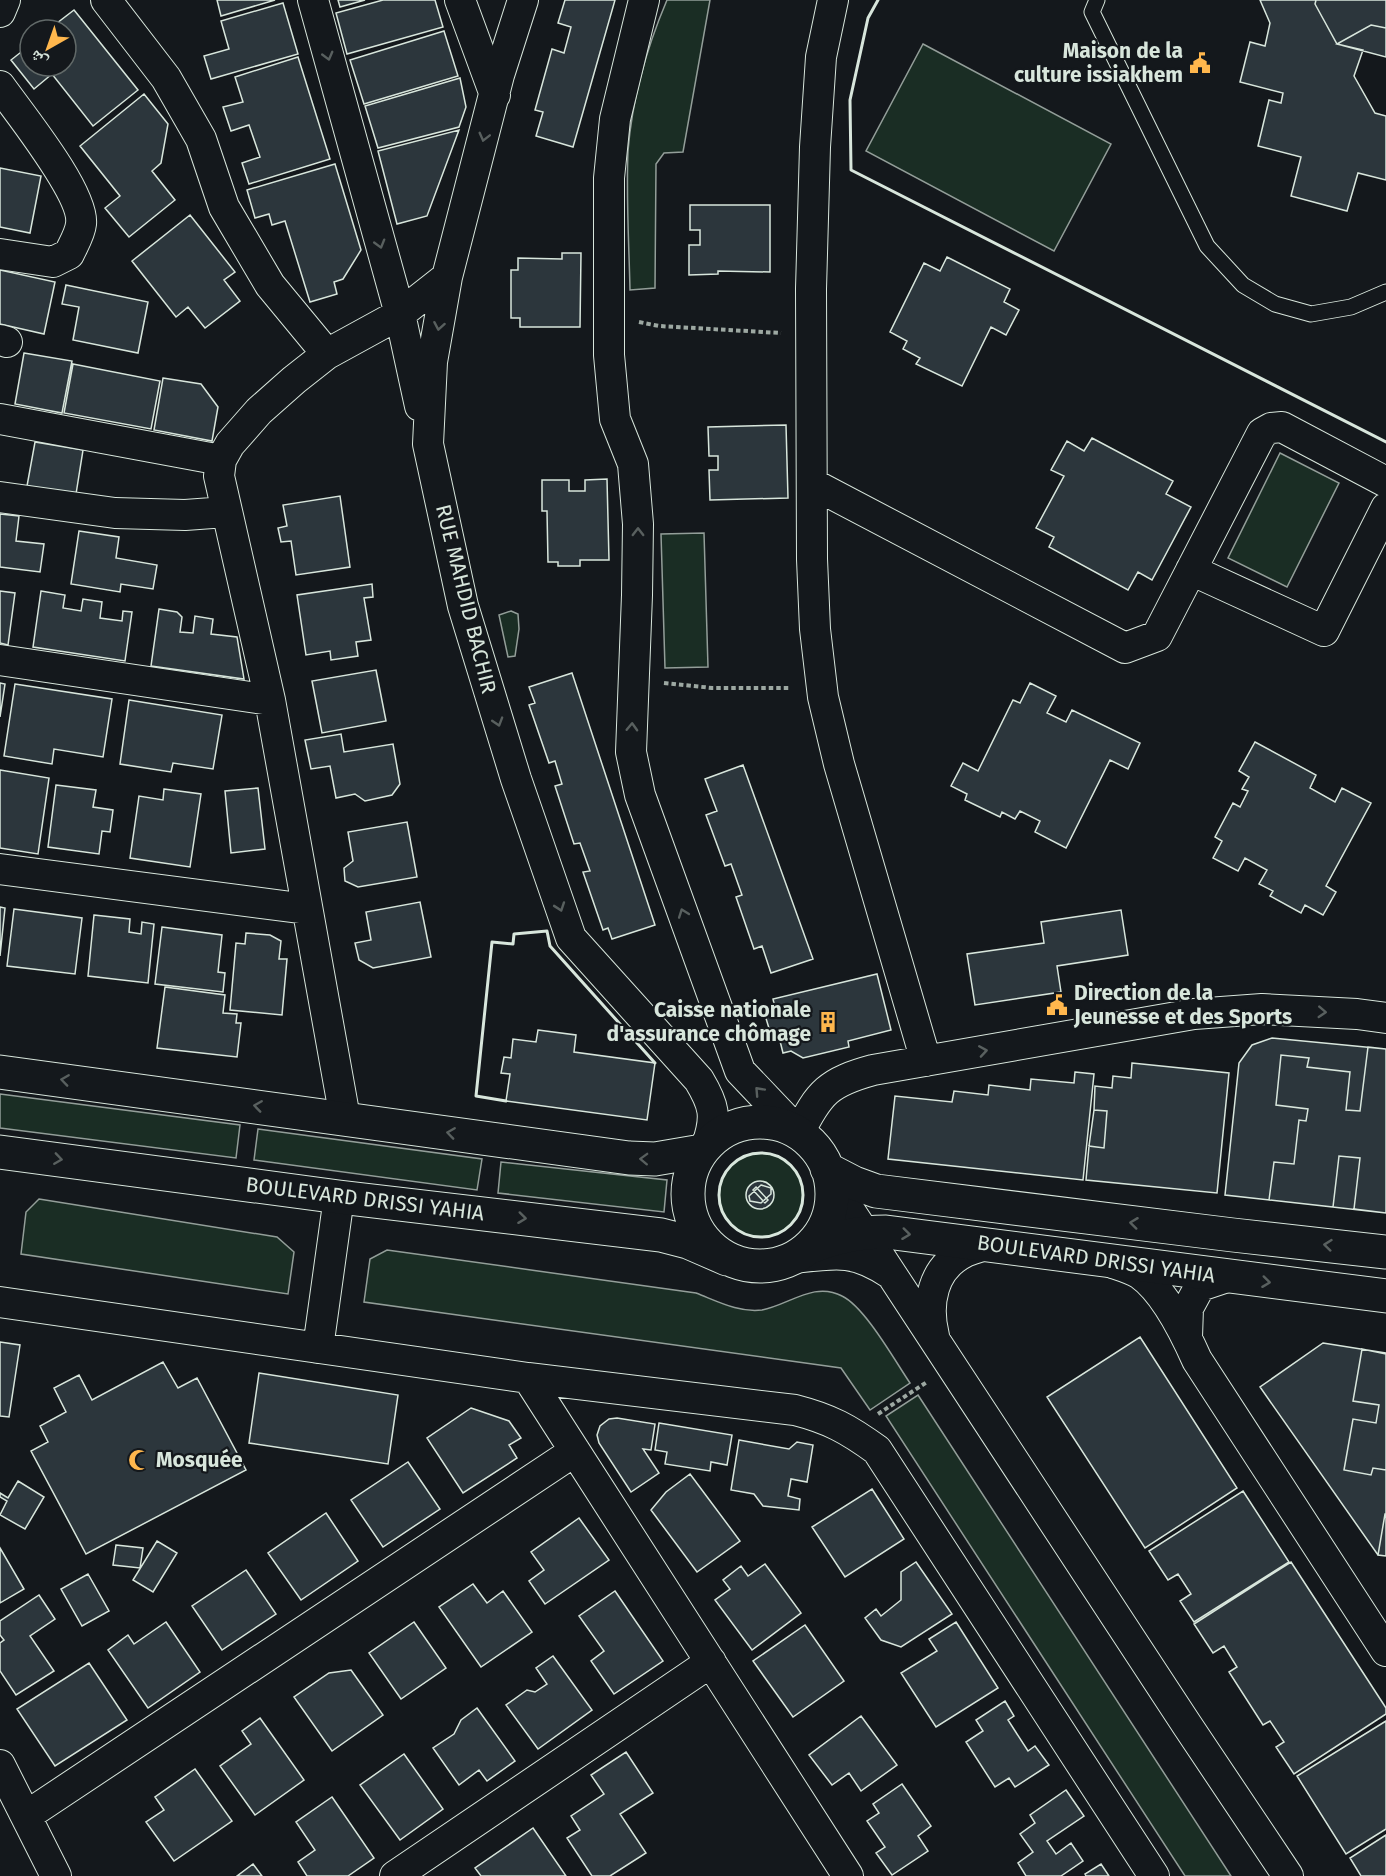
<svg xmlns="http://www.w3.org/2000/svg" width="1386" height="1876" viewBox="0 0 1386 1876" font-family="'Fira Sans','Noto Naskh Arabic',sans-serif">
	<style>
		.green { fill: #1a2d24; stroke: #939e99; stroke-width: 1.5 }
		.building { fill: #2c363c; stroke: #d8e6dc; stroke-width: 1.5 }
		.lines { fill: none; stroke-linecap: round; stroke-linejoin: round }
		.service-casing { stroke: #d8e6dc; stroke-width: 17 }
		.minor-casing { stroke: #d8e6dc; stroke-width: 32 }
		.secondary-casing { stroke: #d8e6dc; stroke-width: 35 }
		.path { stroke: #9da8a2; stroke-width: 4; stroke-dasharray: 4.5 3; stroke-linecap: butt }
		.service { stroke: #14181c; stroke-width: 15 }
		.minor { stroke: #14181c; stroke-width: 30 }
		.secondary { stroke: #14181c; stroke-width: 33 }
		.wall { stroke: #d8e6dc; stroke-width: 3 }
		.oneway { stroke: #59605f }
		.labels { text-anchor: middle; stroke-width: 4.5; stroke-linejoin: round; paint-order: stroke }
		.poi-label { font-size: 21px; font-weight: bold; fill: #d8e6dc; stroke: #14181c; text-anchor: end }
		.street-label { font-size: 21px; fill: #d8e6dc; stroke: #14181c }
	</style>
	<rect width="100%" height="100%" fill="#14181c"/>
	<path class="green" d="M667,0H710L683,152L664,153L656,164L655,288L630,290C629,244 626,197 628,151C632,100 647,47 667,0Z
		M923,44L1111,144L1054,251L866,151Z
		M1280,453L1339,483L1287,587L1228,558Z
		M704,533L708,667L665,668L661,534Z
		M511,611L518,614L519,629L515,656L508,657L499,615Z
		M0,1094L240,1125L236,1158L0,1128Z
		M258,1129L482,1159L477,1190L254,1160Z
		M719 1195a42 42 0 1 1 84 0a42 42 0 1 1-84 0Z
		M501,1162L667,1180L664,1212L498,1193Z
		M39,1199L277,1237L294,1252L288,1294L21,1254L26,1212Z
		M387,1250L696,1293C717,1301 739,1313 762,1310C789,1305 814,1281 842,1296C865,1307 895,1361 910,1383L870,1410L841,1368L364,1302L370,1259Z
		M918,1395L1231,1876H1185L886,1416Z"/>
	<path class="building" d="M217,0H275L221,16Z
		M338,0H365L340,7Z
		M383,0H435L443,27L347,54L336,13Z
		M565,0H615L573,147L536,136L543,112L535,110L552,49L564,53L571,27L558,23Z
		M1260,0H1316L1315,4L1337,44L1363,50L1354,76L1375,113L1386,116V180L1358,173L1347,211L1291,196L1301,157L1258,146L1269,100L1281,103L1283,93L1240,82L1250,42L1265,46L1270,23Z
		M1316,0H1386V28L1371,25L1337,44L1315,4Z
		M283,3L298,54L211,79L204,56L229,49L221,21Z
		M74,10L138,90L93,126L52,74L34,89L11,60L30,45V66H66V30H48Z
		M1371,25L1386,28V57L1337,44Z
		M444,31L458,76L364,104L350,60Z
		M298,57L330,159L249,184L242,163L260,157L249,125L231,131L223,107L243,102L235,77Z
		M460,78L466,107L459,127L378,148L365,106Z
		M144,94L168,124L161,163L152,171L175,200L129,237L105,208L120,196L80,146Z
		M459,130L427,216L397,224L378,151Z
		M335,164L361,250L343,279L334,282L337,294L310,302L285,221L272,225L269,214L255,218L247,190Z
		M0,168L41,176L30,233L0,227Z
		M690,205H770V272L718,271V274L689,275V245H700V230H690Z
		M190,215L235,272L224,280L240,301L205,328L188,307L176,317L132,261Z
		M562,253H581L580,327H520V318H511V270H518V258L562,259Z
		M947,257L1010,289L1004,302L1019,310L1006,335L991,327L962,386L916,364L920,358L903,349L907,341L890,332L924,263L940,271Z
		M0,270L55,282L44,334L0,324Z
		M66,285L148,302L138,353L73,340L79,307L62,304Z
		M24,353L72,361L62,413L15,404Z
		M73,364L160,381L151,429L64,413Z
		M163,378L201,384L218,407L212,441L154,430Z
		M786,425L788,498L710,500L709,470H718V456H709L708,427Z
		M1092,438L1173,481L1166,494L1191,507L1152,580L1138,572L1128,590L1049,547L1054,537L1036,528L1064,476L1051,470L1067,441L1084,451Z
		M35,442L83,450L76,494L27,486Z
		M607,479L609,560H580V566H558V562H548L547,511H542V480H569V491H585V480Z
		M340,496L350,567L296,575L291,541L281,542L278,528L287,526L283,505Z
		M0,514L19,516L16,541L44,544L40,572L0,567Z
		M79,531L119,537L116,558L157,565L153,589L121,584L120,592L71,584Z
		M372,584L373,597L364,598L371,640L356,642L358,656L331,660L330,651L306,655L297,595Z
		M0,591L15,593L8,645L0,643Z
		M41,591L65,595L63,608L81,611L83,599L102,602L100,618L122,621L123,611L132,612L125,661L33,647Z
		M159,609L177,612L182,617L180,632L193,633L195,616L213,619L211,634L237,637L244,679L151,666Z
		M376,670L386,721L322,733L312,681Z
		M572,673L655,925L612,939L608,928L603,930L583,872L590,871L580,843L574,844L555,786L562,784L555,761L549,763L529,705L535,703L529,687Z
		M0,683L5,684L0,717Z
		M1030,683L1056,696L1047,713L1066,722L1072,710L1140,743L1128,769L1110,760L1066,848L1035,832L1040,821L1020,811L1015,819L1002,812L1000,817L965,800L967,794L951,786L963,763L978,771L1013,700L1020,703Z
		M15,684L112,699L103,757L54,749L52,764L4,756Z
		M129,700L222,715L213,769L173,763L171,772L120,764Z
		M341,734L344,752L393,744L400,784L392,795L365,801L355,794L336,798L330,766L311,769L305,740Z
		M1255,742L1316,775L1310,788L1335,802L1342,788L1371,803L1326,886L1336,892L1323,915L1305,905L1301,913L1270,896L1273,891L1259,884L1267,870L1245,858L1238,871L1213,858L1222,841L1215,837L1233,803L1240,807L1248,791L1242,789L1249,777L1239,771Z
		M743,765L813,959L771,973L762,946L754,949L736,897L742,895L731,864L725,866L706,815L717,811L705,779Z
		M0,770L49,778L38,854L0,848Z
		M56,785L96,790L93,807L113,810L110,832L102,831L99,854L48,847Z
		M258,788L265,849L231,853L225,791Z
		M164,789L201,794L190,867L130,858L139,796L163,800Z
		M407,822L417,877L358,887L345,881L344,868L353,861L348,832Z
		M420,902L431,957L373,968L359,960L355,943L371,940L366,912Z
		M0,907L5,908L0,956Z
		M14,909L82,918L75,974L7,966Z
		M1121,910L1128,955L1057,966L1061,992L975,1005L967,954L1044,943L1041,922Z
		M94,915L130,919L129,932L141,934L142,922L154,924L148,983L88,976Z
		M162,927L222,935L218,972L225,973L223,992L155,984Z
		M246,933L270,935L281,941L279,959H287L282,1015L230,1010L236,943L245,944Z
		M877,974L891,1030L848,1041L849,1047L803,1058L791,1051L783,1053L778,1033L771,1035L765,1015L776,1012L773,999Z
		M165,987L225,995L223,1013L237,1014L236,1023H241L237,1057L157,1048Z
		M538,1030L576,1035L574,1052L655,1063L647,1120L506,1101L510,1074L501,1073L504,1057L511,1058L513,1039L536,1042Z
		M1272,1038L1386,1049V1213L1225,1195L1239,1063L1252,1045Z
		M1368,1047L1386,1049V1213L1354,1209L1360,1158L1339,1156L1333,1207L1269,1200L1274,1162L1294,1164L1299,1120L1306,1121L1308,1109L1276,1105L1281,1055L1309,1058L1307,1067L1350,1072L1346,1110L1360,1111Z
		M1132,1063L1229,1073L1217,1193L1086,1180L1089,1146L1104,1148L1107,1111L1094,1110L1095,1086L1112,1088L1113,1076L1131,1078Z
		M1075,1072L1094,1074L1083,1180L888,1159L895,1096L952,1102L954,1091L988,1095L989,1085L1030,1090L1031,1079L1074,1083Z
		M1094,1110L1107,1111L1104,1148L1089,1146Z
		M746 1195a14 14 0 1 1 28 0a14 14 0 1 1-28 0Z
		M761,1185L771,1188V1194L761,1203L750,1201L749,1196Z
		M756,1187L768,1200L765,1203L753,1190Z
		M1140,1337L1237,1488L1145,1548L1047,1397Z
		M0,1342L20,1345L9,1417L0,1416Z
		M1323,1343L1386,1353V1556L1378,1555L1260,1387Z
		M1362,1349L1386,1354V1470L1373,1468L1371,1475L1344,1470L1353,1419L1376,1423L1379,1405L1353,1401Z
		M163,1362L178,1388L197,1378L246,1470L86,1554L31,1451L48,1442L40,1426L66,1412L54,1388L79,1375L92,1400Z
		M259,1373L398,1395L388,1464L249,1443Z
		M471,1408L509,1421L521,1438L509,1445L517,1458L463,1493L427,1438Z
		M617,1418L655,1424L651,1450L643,1449L659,1473L631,1492L599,1443L597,1435L600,1426L609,1419Z
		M659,1423L732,1435L727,1465L711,1462L710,1471L665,1464L667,1452L655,1450Z
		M739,1440L789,1449L797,1442L813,1445L807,1482L791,1479L788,1496L800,1499L799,1510L763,1506L754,1494L731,1490Z
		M408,1462L440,1509L383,1547L351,1500Z
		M690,1474L740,1541L697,1572L651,1510L666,1492Z
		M18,1481L44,1497L25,1529L0,1515L7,1501L0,1497V1493L8,1498Z
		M872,1489L904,1539L845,1577L812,1527Z
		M1243,1491L1289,1562L1194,1622L1180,1601L1191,1594L1178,1574L1168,1580L1149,1551Z
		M326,1513L358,1561L301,1600L268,1553Z
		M1385,1514H1386V1556L1378,1555Z
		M579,1518L609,1560L545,1604L529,1581L544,1570L531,1552Z
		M157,1541L177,1553L153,1592L133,1580Z
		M116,1545L143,1548L140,1568L113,1565Z
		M0,1548L24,1589L0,1603Z
		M916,1562L952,1614L901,1647L881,1640L865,1618L876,1609L881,1616L901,1600V1572Z
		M1291,1562L1386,1708V1714L1294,1774L1276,1747L1284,1742L1270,1721L1263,1725L1229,1672L1237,1667L1224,1646L1213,1653L1194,1624Z
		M765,1564L801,1613L752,1650L715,1600L730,1589L723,1580L741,1566L748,1576Z
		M246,1570L276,1614L222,1650L192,1606Z
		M88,1574L109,1611L82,1626L61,1589Z
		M473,1584L487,1603L503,1591L532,1632L481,1667L439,1607Z
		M615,1591L663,1661L614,1694L591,1661L604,1651L579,1616Z
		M39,1595L55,1619L30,1636L54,1671L16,1695L0,1671V1643L4,1640L0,1635V1621Z
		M166,1622L200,1672L148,1708L108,1650L128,1635L134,1644Z
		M414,1622L446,1668L401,1699L369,1653Z
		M956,1622L998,1688L936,1727L901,1673L937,1651L929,1639Z
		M805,1625L844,1681L793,1717L753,1661Z
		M553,1656L592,1710L538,1749L506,1705L527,1690L535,1692L547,1684L536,1668Z
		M89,1663L127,1720L55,1766L17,1709Z
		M351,1670L383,1715L332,1751L294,1697L329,1673Z
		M1005,1701L1014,1716L1008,1720L1028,1751L1035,1746L1049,1765L1015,1787L1009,1778L995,1787L966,1742L983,1731L976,1720Z
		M477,1708L515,1761L487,1781L479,1770L459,1785L433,1748L454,1734L461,1720Z
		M861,1716L897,1765L861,1791L849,1773L832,1785L809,1755Z
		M260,1718L304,1780L255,1815L220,1766L251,1744L242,1731Z
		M1386,1721V1829L1346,1854L1297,1776Z
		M626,1752L653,1793L620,1814L646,1853L610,1876H592L567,1838L580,1830L571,1816L604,1794L591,1775Z
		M404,1754L443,1809L400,1840L360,1785Z
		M195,1769L232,1821L174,1861L146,1822L164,1810L155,1797Z
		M902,1784L931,1826L918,1836L928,1851L892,1875L876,1853L885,1847L867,1821L879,1813L873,1804Z
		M1066,1790L1084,1816L1047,1841L1056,1854L1071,1843L1083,1861L1061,1876H1026L1018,1863L1033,1852L1020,1834L1035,1823L1030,1815Z
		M332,1797L374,1858L348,1876H307L298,1862L315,1850L296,1822Z
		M533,1828L566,1876H481L475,1868Z
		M1386,1835V1876H1361L1350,1858Z
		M253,1864L262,1876H237Z
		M1101,1864L1109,1876H1086L1085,1874Z"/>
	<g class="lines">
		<defs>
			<path id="service" d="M1097,0L1092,12L1207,246L1243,285L1275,304L1311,314L1351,307L1386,292"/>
			<path id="minor" d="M106,0L166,78L201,139L224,207L270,285L327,354
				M313,0L400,314L420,406
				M460,0L495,95
				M523,0L499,75L447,277L432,362L428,444L463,606L516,779L571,938L699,1080C714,1105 717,1116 707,1145
				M644,0L615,119L609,178V355L615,419L633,464L638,524L637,595L631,752L640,795L740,1071L799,1133C819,1092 829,1082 873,1070L1194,1014L1262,1009L1357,1014L1386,1018
				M833,0L821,57L815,147L811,289L812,559L815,629L823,697L839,764L926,1061
				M0,12L5,0
				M0,86C19,113 85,194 81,224C80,234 73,245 69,254L53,262L0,254
				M0,340L7,342
				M0,419L221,460
				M813,484L1125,648L1157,636L1262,433L1271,428L1282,427L1386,482
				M0,497L115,513L185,515L226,512
				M1191,570L1324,631L1386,508
				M0,660L270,700
				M0,869L307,909
				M345,1118L270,700L219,476L221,460L230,444L259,411L294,380L327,354L400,314L447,277
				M831,1182L1187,1725L1288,1876
				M795,1258C836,1253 854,1249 891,1274
				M1113,1263C1122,1266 1132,1269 1140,1274C1164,1291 1185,1333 1197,1360L1386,1651
				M0,1302L528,1378L795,1410C830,1419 848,1429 877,1450L1154,1876
				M934,1336C926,1304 932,1268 965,1252C972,1249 980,1247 987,1244
				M1187,1337L1188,1308L1200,1286L1227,1277
				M318,1348L339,1197
				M528,1378L848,1876
				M0,1765L56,1876
				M26,1816L575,1451
				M395,1876L711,1662"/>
			<path id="secondary" d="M0,1072L629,1158L655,1159L702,1151
				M688 1194a72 72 0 1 1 144 0a72 72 0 1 1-144 0Z
				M0,1152L339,1197L661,1235L688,1242L727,1259
				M827,1169L854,1183L876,1191L1233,1235L1386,1252
				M809,1248C834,1237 858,1232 886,1232L1386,1296"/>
		</defs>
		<use href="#service" class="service-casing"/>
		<use href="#minor" class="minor-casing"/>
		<use href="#secondary" class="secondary-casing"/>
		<path class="path" d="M639,322L659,326L781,333
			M664,683L712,688H791
			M878,1414L927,1382"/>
		<use href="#service" class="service"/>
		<use href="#minor" class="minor"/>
		<use href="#secondary" class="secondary"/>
		<path class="wall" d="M878,0L868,18L850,100L851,170L1386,442
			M506,1101L476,1096L492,942L513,944L514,934L547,931L550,946L655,1063
			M719 1195a42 42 0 1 1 84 0a42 42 0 1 1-84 0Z"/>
	</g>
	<defs><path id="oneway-chevron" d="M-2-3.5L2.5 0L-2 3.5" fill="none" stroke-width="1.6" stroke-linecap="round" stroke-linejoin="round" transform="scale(1.5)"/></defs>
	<g class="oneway">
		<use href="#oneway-chevron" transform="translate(328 56) rotate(75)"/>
		<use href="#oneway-chevron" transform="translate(484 137) rotate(104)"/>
		<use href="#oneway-chevron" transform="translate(380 244) rotate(74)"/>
		<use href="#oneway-chevron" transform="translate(439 326) rotate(100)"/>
		<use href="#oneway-chevron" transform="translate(638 532) rotate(-90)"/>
		<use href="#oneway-chevron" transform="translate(498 722) rotate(73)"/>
		<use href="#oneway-chevron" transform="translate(632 727) rotate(-88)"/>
		<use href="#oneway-chevron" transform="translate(560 907) rotate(71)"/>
		<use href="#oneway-chevron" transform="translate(683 913) rotate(-110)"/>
		<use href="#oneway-chevron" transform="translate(1322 1012) rotate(3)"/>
		<use href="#oneway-chevron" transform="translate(983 1051) rotate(-9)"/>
		<use href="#oneway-chevron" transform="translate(65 1080) rotate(-172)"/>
		<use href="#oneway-chevron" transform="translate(759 1091) rotate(-133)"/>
		<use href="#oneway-chevron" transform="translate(258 1106) rotate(-172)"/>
		<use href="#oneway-chevron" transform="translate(451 1133) rotate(-172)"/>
		<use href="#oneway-chevron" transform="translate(58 1159) rotate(8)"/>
		<use href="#oneway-chevron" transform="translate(644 1159) rotate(-178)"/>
		<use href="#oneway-chevron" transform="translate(522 1218) rotate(7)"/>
		<use href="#oneway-chevron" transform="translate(1134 1223) rotate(-173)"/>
		<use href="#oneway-chevron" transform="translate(906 1234) rotate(7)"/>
		<use href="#oneway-chevron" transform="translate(1328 1245) rotate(-174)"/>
		<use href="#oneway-chevron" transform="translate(1266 1282) rotate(7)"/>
	</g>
	<defs>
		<symbol id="civic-bare" viewBox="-9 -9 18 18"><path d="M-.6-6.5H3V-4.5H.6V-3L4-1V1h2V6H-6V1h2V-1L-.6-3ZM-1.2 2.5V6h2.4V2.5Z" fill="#ffb74d" stroke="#14181c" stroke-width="2.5" paint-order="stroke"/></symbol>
		<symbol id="building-bare" viewBox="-9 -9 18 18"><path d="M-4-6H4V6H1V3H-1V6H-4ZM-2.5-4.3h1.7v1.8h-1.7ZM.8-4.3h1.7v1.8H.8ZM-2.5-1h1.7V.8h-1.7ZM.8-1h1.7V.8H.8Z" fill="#ffb74d" stroke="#14181c" stroke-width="2.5" paint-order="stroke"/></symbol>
		<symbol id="mosque-bare" viewBox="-9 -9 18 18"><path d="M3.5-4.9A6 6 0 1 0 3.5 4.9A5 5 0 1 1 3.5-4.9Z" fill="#ffb74d" stroke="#14181c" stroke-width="2.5" paint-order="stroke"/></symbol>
	</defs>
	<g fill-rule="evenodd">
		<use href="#civic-bare" x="1185" y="48" width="30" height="30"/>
		<use href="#civic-bare" x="1042" y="990" width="30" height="30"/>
		<use href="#building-bare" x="813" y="1007" width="30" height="30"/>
		<use href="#mosque-bare" x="124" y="1445" width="30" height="30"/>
	</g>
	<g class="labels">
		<g class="poi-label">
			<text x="1183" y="58">Maison de la<tspan x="1183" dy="24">culture issiakhem</tspan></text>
			<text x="1074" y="1000" text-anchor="start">Direction de la<tspan x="1074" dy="24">Jeunesse et des Sports</tspan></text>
			<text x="811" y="1017">Caisse nationale<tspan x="811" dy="24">d'assurance chômage</tspan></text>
			<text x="156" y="1467" text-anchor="start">Mosquée</text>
		</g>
		<g class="street-label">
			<text transform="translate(466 599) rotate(76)" y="7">RUE MAHDID BACHIR</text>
			<text transform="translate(365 1199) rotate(7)" y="7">BOULEVARD DRISSI YAHIA</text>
			<text transform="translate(1096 1259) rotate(8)" y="7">BOULEVARD DRISSI YAHIA</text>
		</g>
	</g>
	<g transform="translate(48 48) rotate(220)"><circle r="28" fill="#14181c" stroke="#626a69" stroke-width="1.5"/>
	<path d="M0-4.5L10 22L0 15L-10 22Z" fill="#ffb74d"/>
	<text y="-9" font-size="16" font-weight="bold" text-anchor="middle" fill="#d8e6dc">ش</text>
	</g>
</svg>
